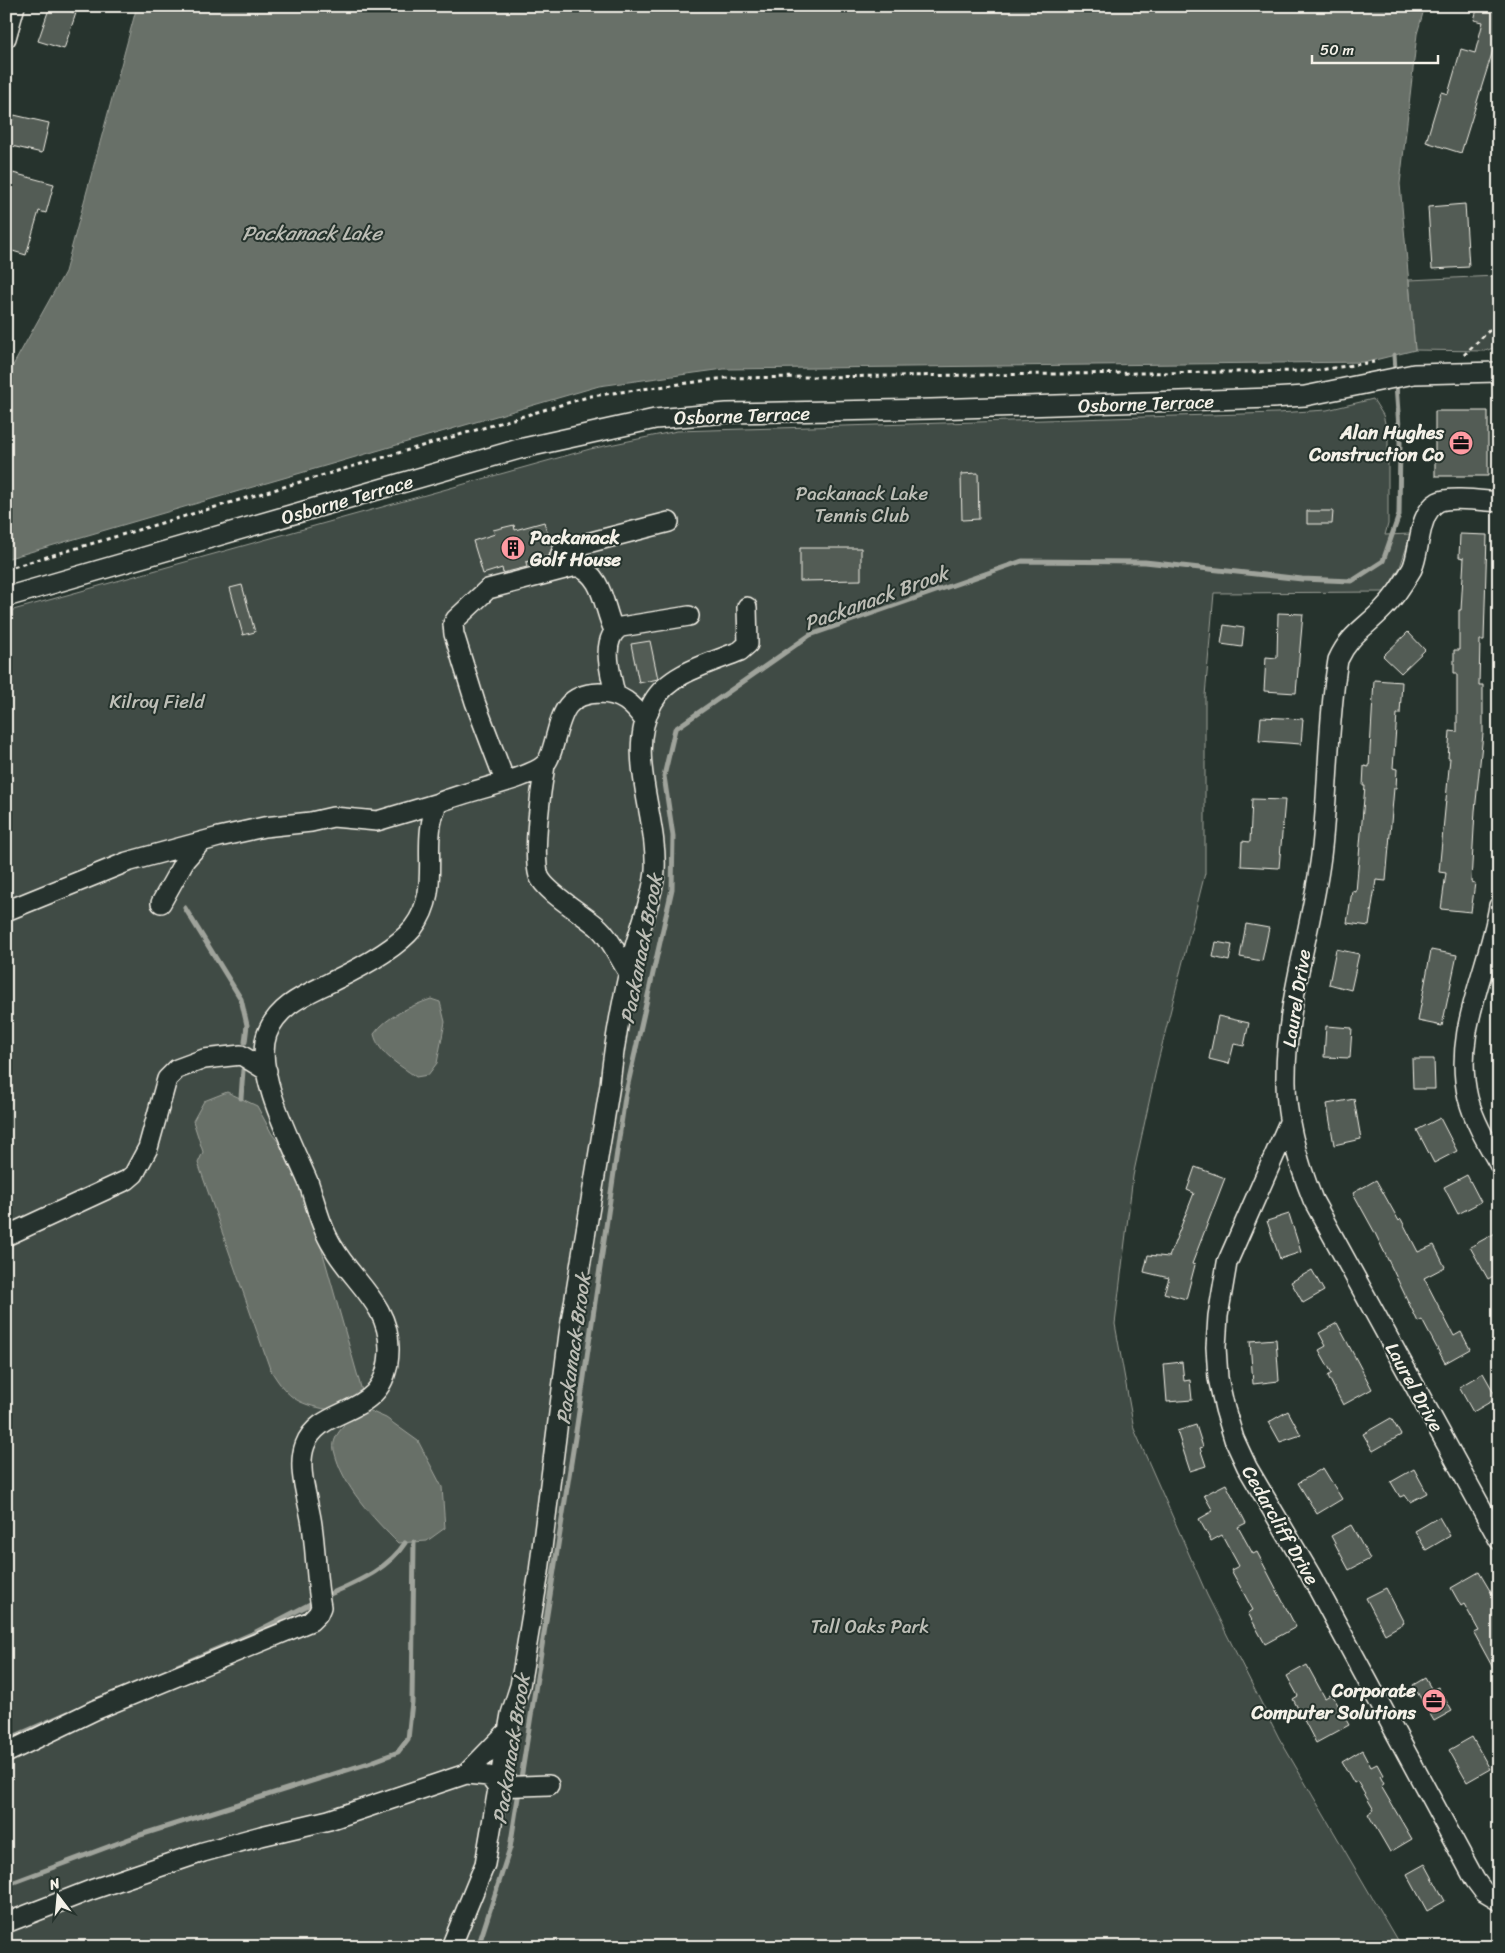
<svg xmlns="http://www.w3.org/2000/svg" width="1505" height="1953" viewBox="0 0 1505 1953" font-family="Sriracha,sans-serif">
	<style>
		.green { fill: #414b45; stroke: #9a9e96 }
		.water { fill: #676f68; stroke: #9fa39b }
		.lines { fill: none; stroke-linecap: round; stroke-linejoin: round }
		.stream { stroke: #9fa39b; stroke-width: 5 }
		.building { fill: #525c55; stroke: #f4f1e8 }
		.minor-casing { stroke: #f4f1e8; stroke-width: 22 }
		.path { stroke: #f4f1e8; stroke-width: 3; stroke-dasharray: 4 4; stroke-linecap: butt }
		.minor { stroke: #26332d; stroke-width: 19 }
		.labels { text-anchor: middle; stroke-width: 4; stroke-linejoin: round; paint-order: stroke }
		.street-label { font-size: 19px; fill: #f4f1e8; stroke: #26332d }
		.poi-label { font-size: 19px; font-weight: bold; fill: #f4f1e8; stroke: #26332d; text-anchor: end }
		.park-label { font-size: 19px; fill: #bebfb7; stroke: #26332d }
		.water-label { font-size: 20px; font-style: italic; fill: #bcbdb5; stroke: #26332d }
	</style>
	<rect width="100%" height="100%" fill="#26332d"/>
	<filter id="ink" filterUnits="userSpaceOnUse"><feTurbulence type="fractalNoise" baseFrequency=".02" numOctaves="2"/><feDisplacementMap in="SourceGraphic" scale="10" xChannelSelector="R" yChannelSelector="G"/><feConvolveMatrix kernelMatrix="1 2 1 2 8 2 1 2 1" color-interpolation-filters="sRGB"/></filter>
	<g filter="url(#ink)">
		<path class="green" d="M1496,276L1499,342L1496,347L1485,351L1415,350L1409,280Z
			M1373,399L1383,415L1388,435V524L1385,535L1411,534L1400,567L1385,592L1214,593L1205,696V873L1158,1061L1133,1176L1115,1324L1134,1429L1207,1595L1279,1738L1401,1947H6V612L590,449L677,431L1277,413L1327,410Z"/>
		<path class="water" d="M137,6H1425L1417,34L1400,184L1415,350L1367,362L724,369L599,386L6,559V378L65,272Z
			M431,999L440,1002L445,1022L437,1063L428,1075L416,1077C400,1065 379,1055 374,1034C387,1016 411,1006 431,999Z
			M227,1092L257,1106L272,1134L291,1158L306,1194L362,1391L370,1411L386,1418L418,1441L442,1487L445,1528L427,1541L398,1543C373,1518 342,1486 334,1450C332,1441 338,1432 344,1426L335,1411C299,1404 290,1402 270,1369L198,1163L203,1152L193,1121L204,1101Z"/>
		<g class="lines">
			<path class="stream" d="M185,908L241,999L247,1025L245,1042
				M241,1098L243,1070
				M324,1597C353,1583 387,1571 405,1543
				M170,1669L252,1634L316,1601
				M6,1740L68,1713
				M6,1885L137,1836L366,1764L398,1752L408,1739L412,1702L414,1542
				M478,1947L510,1848L577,1425L625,1097L672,889L673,836L664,776L675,729L810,635L1022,561L1145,562L1302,579L1352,581L1383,561L1399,515L1400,442L1394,355"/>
		</g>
		<path class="building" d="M50,6L76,13L64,49L38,41Z
			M1478,6H1499V31L1461,153L1426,142L1441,92L1448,94L1461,49L1475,53L1483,22L1474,20Z
			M14,115L49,123L42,153L7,145Z
			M13,173L54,184L46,213L39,211L26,255L6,249V196Z
			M1465,204L1469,267L1432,269L1428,207Z
			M1435,411H1488V476H1435Z
			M978,473L979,519L962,520L961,474Z
			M1307,511H1333L1332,524H1307Z
			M544,522L552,547L549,556L526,562L527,567L503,573L502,568L483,574L473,541L495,534L493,530L514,525L515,530Z
			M1460,534L1487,535L1484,640H1480L1479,685H1483V734L1475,811L1471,882L1475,883L1471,912L1441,909L1446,873L1439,872L1450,758H1448L1450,731L1457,732V673H1454V650H1459V610H1461L1464,558L1459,557Z
			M800,548H861V580L800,581Z
			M242,585L255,632L243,635L230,588Z
			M1278,613L1303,614L1296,693L1264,691L1266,657L1277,658Z
			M1224,625L1244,628L1242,647L1221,644Z
			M1408,632L1425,650L1401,673L1383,656Z
			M650,641L658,679L639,683L631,644Z
			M1374,680L1402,682L1400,714H1397L1393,768L1397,769L1396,788H1394L1386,881L1376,880L1369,926L1347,923L1352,891L1356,892L1365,786H1363L1364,766L1369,767Z
			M1261,717L1303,719L1301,744L1259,741Z
			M1252,799L1285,800L1279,868L1241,866L1242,841L1250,842Z
			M1246,924L1269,928L1262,961L1240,957Z
			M1216,942L1232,945L1229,961L1213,957Z
			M1336,949L1359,954L1351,990L1329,984Z
			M1431,950L1457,955L1442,1026L1418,1021Z
			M1218,1016L1249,1023L1244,1046L1234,1044L1229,1064L1209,1059Z
			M1326,1026L1352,1028L1350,1058L1324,1057Z
			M1412,1059H1434L1435,1089H1413Z
			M1354,1099L1361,1139L1334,1145L1327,1104Z
			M1440,1118L1457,1151L1434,1163L1417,1130Z
			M1195,1167L1225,1178L1192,1264L1195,1265L1186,1299L1164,1293L1169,1278L1144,1272L1148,1255L1169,1257L1194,1193L1187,1190Z
			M1467,1175L1481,1202L1458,1214L1444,1187Z
			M1376,1180L1399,1221L1401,1219L1418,1252L1434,1245L1445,1267L1424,1278L1454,1336L1461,1332L1470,1349L1445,1363L1422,1320L1418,1322L1375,1233L1353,1193Z
			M1289,1214L1301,1252L1280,1259L1267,1221Z
			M1499,1231V1273L1488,1279L1470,1247Z
			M1312,1270L1324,1291L1303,1303L1291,1282Z
			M1337,1323L1372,1389L1343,1405L1328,1376L1332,1373L1319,1350L1326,1346L1319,1333Z
			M1276,1339L1279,1381L1253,1384L1250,1341Z
			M1182,1362L1184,1381L1190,1380L1192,1400L1167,1402L1164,1364Z
			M1483,1373L1497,1398L1473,1412L1459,1387Z
			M1288,1411L1301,1435L1280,1442L1269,1422Z
			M1391,1418L1401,1435L1373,1451L1363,1434Z
			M1196,1425L1203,1447L1200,1448L1206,1466L1190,1471L1177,1431Z
			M1323,1468L1342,1499L1317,1514L1298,1483Z
			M1414,1469L1427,1493L1410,1502L1405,1495L1400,1497L1391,1482Z
			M1226,1484L1246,1523L1238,1527L1253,1554L1257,1552L1296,1627L1265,1644L1248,1613L1253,1610L1231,1570L1239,1566L1222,1535L1211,1541L1199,1519L1213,1511L1204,1495Z
			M1439,1517L1450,1536L1426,1550L1415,1531Z
			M1351,1525L1370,1559L1349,1570L1331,1536Z
			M1479,1572L1499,1606V1679L1474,1633L1479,1631L1464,1604L1461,1606L1451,1588Z
			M1386,1588L1404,1623L1385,1634L1366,1598Z
			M1307,1665L1325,1698L1332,1694L1349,1725L1316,1743L1293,1699L1298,1696L1287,1676Z
			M1425,1678L1432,1690L1438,1687L1452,1711L1434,1721L1413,1685Z
			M1472,1737L1490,1769L1467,1782L1449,1750Z
			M1362,1750L1371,1767L1377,1764L1383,1775L1380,1776L1384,1784L1381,1786L1412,1839L1390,1852L1368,1814L1374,1810L1357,1781L1354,1783L1342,1762Z
			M1425,1864L1445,1901L1427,1911L1407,1874Z"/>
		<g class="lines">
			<defs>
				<path id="minor" d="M6,38L15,6
					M1499,502C1484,501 1450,496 1438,502C1417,514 1421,550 1412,569C1404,583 1394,598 1383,609C1365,628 1349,635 1338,660C1327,725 1329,791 1321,856C1312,929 1286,1001 1286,1076C1285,1119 1297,1160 1313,1200L1499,1540
					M569,567L560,557L562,551L568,548L669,522
					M6,597L519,449L655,419L727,413L931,409L1272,398L1305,396L1414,374L1499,372
					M615,694C611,675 599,638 621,627L689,616
					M545,765C541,789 532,854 539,876C545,892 585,915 599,928C613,941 618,958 629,973
					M505,781L475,702L454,634L453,624L456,619L488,589L576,566C604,575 603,608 614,630
					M161,903L185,860L201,842
					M1499,906C1489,970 1452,1032 1468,1098C1474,1121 1487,1143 1499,1164
					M6,911L127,862L219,837L264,827L311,822L333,817L377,821L438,803
					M1290,1120L1227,1263L1218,1316L1216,1347L1218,1378L1225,1409L1234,1439L1247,1467L1310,1574L1475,1880L1484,1892L1499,1901
					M6,1236L127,1180L134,1174L148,1148L167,1079L177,1069L204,1059L241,1055L267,1071
					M508,1731L466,1774L489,1776L497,1787L549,1785
					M6,1753L95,1710L311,1621L318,1614L321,1607C316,1580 316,1553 312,1525C309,1501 296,1469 305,1445C321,1402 388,1421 389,1350C390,1305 353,1282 333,1247C321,1228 316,1205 309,1184C294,1148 253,1072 267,1034C278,1004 308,994 333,981C358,969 396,949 413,928C444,888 418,842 438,803C461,792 531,779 545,764C550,759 552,750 554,743C562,714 565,694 599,693C621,693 633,704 645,721
					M6,1923L91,1890L203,1852L261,1836L329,1820L466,1774
					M451,1947L485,1864L511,1714L520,1686L539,1572L569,1334L610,1085C614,1041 623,997 633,954C639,929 654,894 655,870C658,815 624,753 653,702C669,673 711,663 740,651L748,644L747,607"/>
			</defs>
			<use href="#minor" class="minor-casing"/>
			<path class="path" d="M1464,355L1499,321
				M6,569L591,396L725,378L1313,371L1374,362"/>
			<use href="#minor" class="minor"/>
		</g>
	</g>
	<defs>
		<symbol id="office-disc" viewBox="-11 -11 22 22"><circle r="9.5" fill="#ff9aa2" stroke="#26332d"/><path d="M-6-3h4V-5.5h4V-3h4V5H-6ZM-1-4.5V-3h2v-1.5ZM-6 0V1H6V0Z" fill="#111"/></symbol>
		<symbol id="building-disc" viewBox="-11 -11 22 22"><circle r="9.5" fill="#ff9aa2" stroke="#26332d"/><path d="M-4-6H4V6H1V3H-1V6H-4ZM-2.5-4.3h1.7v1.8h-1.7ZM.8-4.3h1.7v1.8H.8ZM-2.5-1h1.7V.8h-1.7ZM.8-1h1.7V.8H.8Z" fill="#111"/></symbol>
	</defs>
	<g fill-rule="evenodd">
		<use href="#office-disc" x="1447" y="429" width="28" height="28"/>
		<use href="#building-disc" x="499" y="534" width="28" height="28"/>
		<use href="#office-disc" x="1420" y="1687" width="28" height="28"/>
	</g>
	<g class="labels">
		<g class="street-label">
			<text transform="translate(1146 403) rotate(-2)" y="7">Osborne Terrace</text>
			<text transform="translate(742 415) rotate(-2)" y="7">Osborne Terrace</text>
			<text transform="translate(347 499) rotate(-16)" y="7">Osborne Terrace</text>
			<text transform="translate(1296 998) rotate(-81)" y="7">Laurel Drive</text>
			<text transform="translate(1415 1387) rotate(61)" y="7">Laurel Drive</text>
			<text transform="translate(1281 1525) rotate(60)" y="7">Cedarcliff Drive</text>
		</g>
		<g class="poi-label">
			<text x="1444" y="439">Alan Hughes<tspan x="1444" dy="22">Construction Co</tspan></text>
			<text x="530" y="544" text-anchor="start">Packanack<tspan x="530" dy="22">Golf House</tspan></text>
			<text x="1416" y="1697">Corporate<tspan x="1416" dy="22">Computer Solutions</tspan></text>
		</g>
		<g class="park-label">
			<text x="862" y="500">Packanack Lake<tspan x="862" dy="22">Tennis Club</tspan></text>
			<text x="157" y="708">Kilroy Field</text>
			<text x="870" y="1633">Tall Oaks Park</text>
		</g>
		<g class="water-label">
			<text x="312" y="240">Packanack Lake</text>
			<text transform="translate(876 598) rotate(-20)" y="7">Packanack Brook</text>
			<text transform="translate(641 949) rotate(-79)" y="7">Packanack Brook</text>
			<text transform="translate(573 1349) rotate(-82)" y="7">Packanack Brook</text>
			<text transform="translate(511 1749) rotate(-81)" y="7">Packanack Brook</text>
		</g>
	</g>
	<rect width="1505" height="1953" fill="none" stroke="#26332d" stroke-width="25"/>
	<rect x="12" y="12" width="1480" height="1928" fill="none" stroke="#f4f1e8" stroke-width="2" filter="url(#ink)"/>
	<g transform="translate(58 1896) rotate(344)" stroke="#26332d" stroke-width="4" paint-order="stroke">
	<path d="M0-4L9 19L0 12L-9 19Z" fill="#f4f1e8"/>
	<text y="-8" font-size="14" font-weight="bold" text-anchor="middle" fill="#f4f1e8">N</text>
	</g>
	<path d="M1312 55v8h126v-8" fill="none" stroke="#f4f1e8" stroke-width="2.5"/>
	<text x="1320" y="55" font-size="15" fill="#f4f1e8" stroke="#26332d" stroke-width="4" paint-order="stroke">50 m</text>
</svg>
